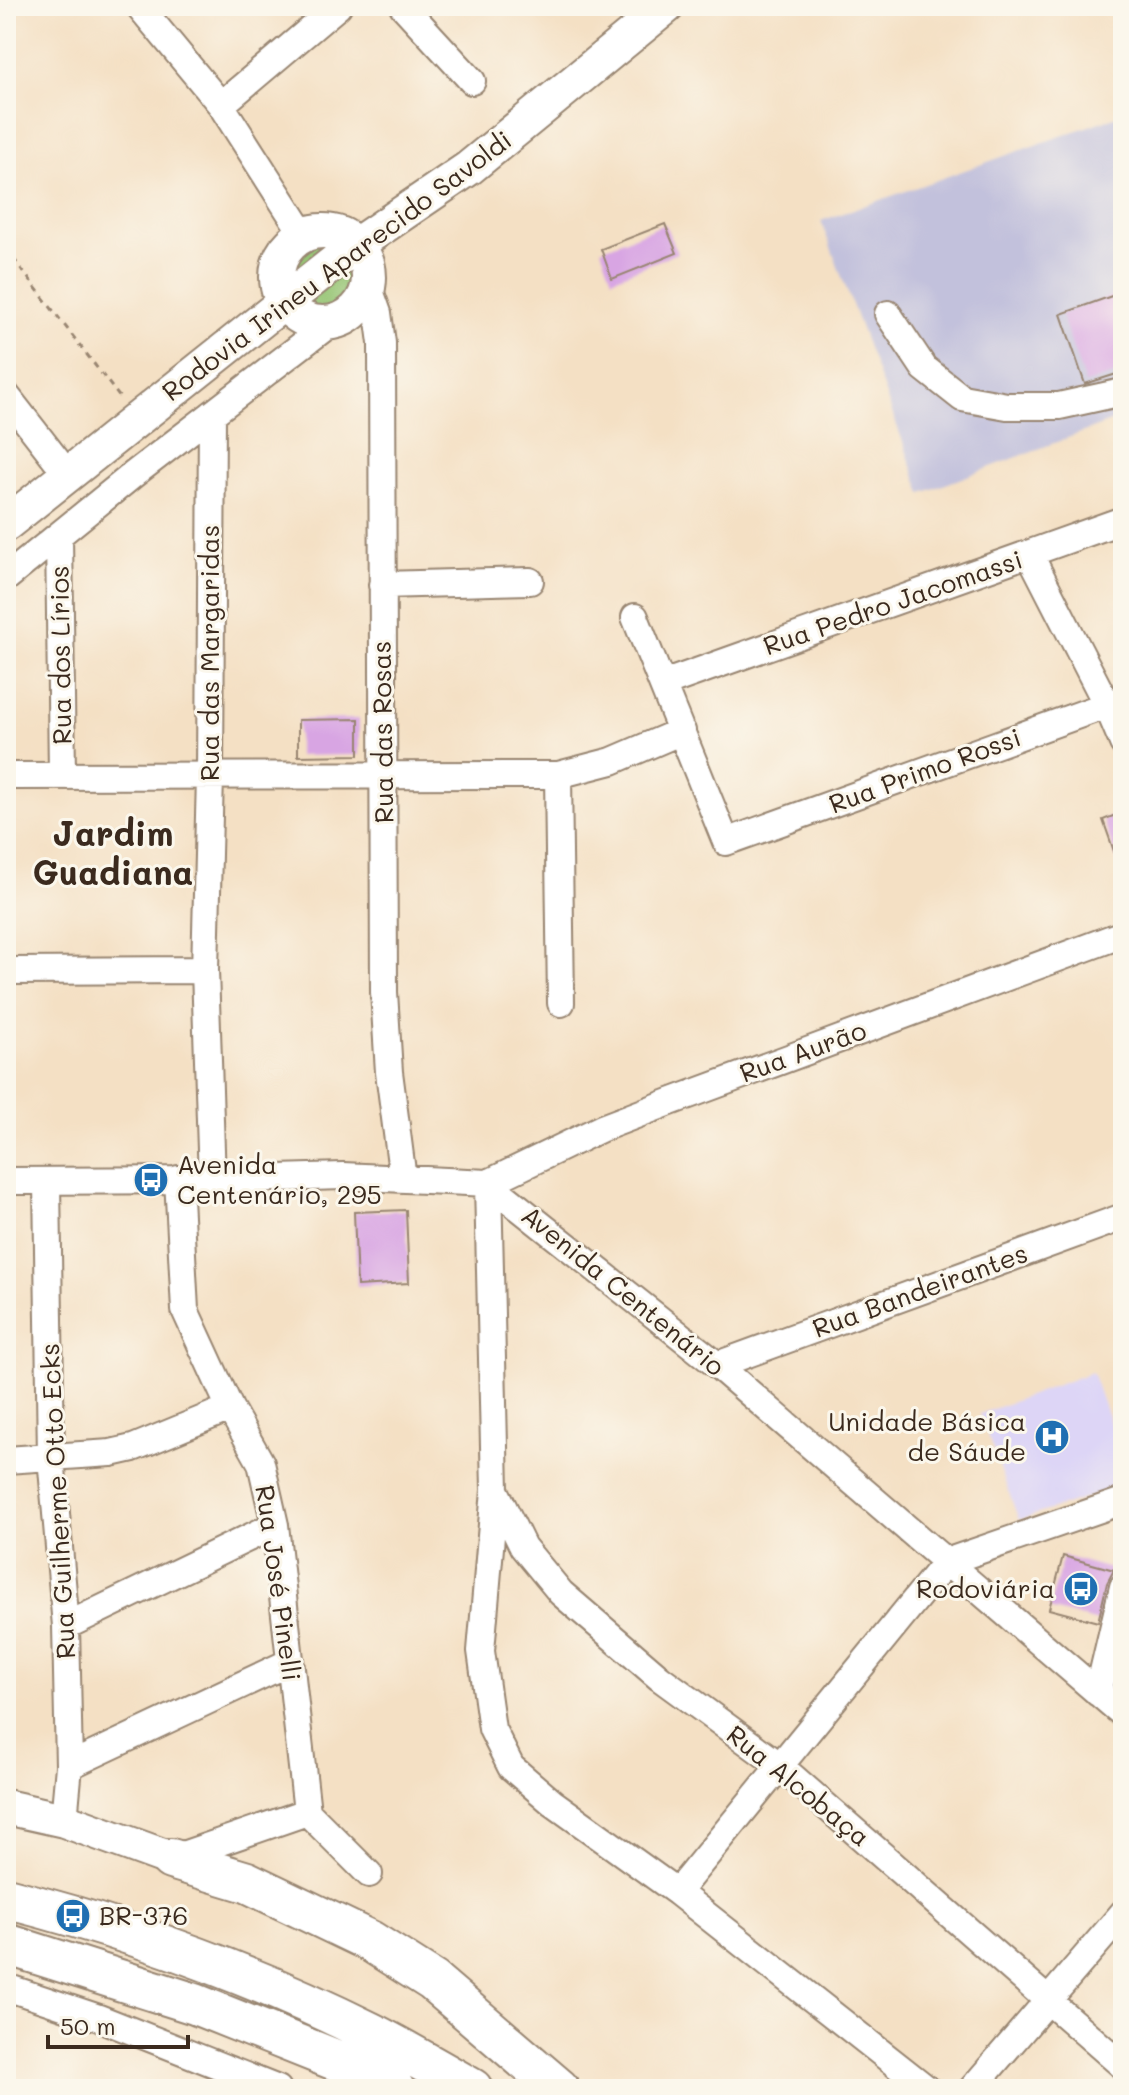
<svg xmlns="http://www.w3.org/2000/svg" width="1129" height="2095" viewBox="0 0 1129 2095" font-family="Mali,sans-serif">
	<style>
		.built { fill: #ddd5f6 }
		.industrial { fill: #c2c1dc }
		.green { fill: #96c574; stroke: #687849; stroke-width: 2 }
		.building { fill: #d8a5e3 }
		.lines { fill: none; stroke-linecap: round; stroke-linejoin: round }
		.minor-casing { stroke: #988571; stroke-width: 30 }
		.major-casing { stroke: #988571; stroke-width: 38 }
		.highway-casing { stroke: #988571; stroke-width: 44 }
		.path { stroke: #988571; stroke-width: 3; stroke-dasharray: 6 6; stroke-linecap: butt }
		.minor { stroke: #fff; stroke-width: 26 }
		.major { stroke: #fff; stroke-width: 34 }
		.highway { stroke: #fff; stroke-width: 40 }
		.labels { text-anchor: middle; stroke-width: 6; stroke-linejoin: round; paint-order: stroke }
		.street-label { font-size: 26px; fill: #3b2a1e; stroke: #fbf7ec }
		.poi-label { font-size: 26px; fill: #3b2a1e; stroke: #fbf7ec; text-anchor: start }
		.district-label { font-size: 34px; font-weight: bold; fill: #3b2a1e; stroke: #fbf7ec }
	</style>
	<rect width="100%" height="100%" fill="#fbf7ec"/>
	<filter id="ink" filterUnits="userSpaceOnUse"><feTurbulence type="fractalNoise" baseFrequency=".0125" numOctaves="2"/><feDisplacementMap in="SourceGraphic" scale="16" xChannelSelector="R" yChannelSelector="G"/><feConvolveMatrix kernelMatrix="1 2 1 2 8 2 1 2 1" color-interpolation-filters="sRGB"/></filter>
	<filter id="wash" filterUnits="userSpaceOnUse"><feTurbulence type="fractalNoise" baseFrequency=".006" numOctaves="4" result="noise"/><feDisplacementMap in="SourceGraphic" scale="32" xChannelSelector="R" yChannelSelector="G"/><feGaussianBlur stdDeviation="1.8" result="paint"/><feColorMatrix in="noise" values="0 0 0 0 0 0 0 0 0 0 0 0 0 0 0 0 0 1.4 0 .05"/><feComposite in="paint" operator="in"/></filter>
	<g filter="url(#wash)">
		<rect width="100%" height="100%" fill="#f4e0c4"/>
		<path class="built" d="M1092,1372L1123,1459V1486L1019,1520L980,1414Z"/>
		<path class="industrial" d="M1123,114V417L922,493L821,221Z"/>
		<path class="green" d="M330,238L343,241L283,291C274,259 301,240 330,238Z
			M360,255C363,263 367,272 366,281C365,287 361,293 357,298C339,319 317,324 294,308Z"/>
		<g id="blocks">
			<path class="building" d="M665,224L677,253L612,279L601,249Z
				M1123,292V372L1085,384L1061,314Z
				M359,719V755L298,756V720Z
				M1123,812V871H1121L1103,820Z
				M406,1210L409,1283L357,1286L354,1212Z
				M1063,1556L1114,1570L1107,1583L1098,1622L1049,1609Z"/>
		</g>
	</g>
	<g filter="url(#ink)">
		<use href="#blocks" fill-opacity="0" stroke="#988571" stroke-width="2"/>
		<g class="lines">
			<defs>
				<path id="minor" d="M139,6L221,105L304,235
					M403,6L472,81
					M221,105L338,6
					M368,285L378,313L382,343L384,992L389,1072L403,1179
					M888,314L924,368L962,398L1007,406H1059L1123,392
					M6,395L69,476
					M212,414L210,777L205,970L212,1180
					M59,535L62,774
					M1030,555L1107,705L1123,743
					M6,578L134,474L332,322
					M382,585L530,581
					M635,617L726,842L1123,699
					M663,684L1123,520
					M558,775L561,1003
					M6,776L558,775L612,761L682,731
					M6,971L205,970
					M178,1179L185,1310L230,1408L261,1463L275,1525L307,1812
					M6,1181L212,1180L343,1176L488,1183L717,1365L1123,1714
					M47,1182L51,1457L66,1626L69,1766L64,1820
					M488,1183L495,1490L481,1651L492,1729L511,1767L553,1803L677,1892L927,2089
					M488,1183L602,1128L670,1102L1123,934
					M717,1365L1123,1217
					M6,1460L111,1453L133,1448L230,1408
					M496,1492L523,1547L561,1593L660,1678L779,1765L1123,2066
					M66,1626L275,1525
					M1098,1693L1123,1587
					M69,1766L290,1662
					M307,1812L369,1874
					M171,1859L307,1812
					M677,1892L946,1562L1123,1501
					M6,1987L99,2018L278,2089
					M972,2089L1123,1913"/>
				<path id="major" d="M277 277a46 46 0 1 1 92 0a46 46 0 1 1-92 0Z
					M6,524L356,245L469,168L667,6
					M6,1807L64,1820L171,1859"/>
				<path id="highway" d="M171,1859L247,1882L370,1941L433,1981L559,2089
					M6,1898C131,1930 255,1975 371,2033C405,2050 438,2070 472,2089
					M6,1944L195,2004L358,2069L394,2089"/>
			</defs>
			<use href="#minor" class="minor-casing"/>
			<use href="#major" class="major-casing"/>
			<use href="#highway" class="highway-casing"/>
			<path class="path" d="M6,249L121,399"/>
			<use href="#minor" class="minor"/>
			<use href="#major" class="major"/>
			<use href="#highway" class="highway"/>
		</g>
	</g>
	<defs>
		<symbol id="bus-disc" viewBox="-11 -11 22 22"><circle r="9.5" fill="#1f6fb2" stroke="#fbf7ec"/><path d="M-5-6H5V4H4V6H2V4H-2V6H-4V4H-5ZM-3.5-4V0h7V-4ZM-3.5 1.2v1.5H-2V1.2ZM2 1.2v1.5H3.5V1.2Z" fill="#fff"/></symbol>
		<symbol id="hospital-disc" viewBox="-11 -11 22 22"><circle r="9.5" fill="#1f6fb2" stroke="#fbf7ec"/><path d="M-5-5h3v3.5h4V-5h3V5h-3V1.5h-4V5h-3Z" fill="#fff"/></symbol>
	</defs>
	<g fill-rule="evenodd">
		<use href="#bus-disc" x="131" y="1160" width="40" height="40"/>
		<use href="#hospital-disc" x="1032" y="1417" width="40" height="40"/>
		<use href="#bus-disc" x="1061" y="1569" width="40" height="40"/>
		<use href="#bus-disc" x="53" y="1896" width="40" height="40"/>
	</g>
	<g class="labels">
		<g class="street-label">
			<text transform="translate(337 266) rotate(-37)" y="9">Rodovia Irineu Aparecido Savoldi</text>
			<text transform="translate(893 603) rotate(-19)" y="9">Rua Pedro Jacomassi</text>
			<text transform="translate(210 653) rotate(-90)" y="9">Rua das Margaridas</text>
			<text transform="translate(61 655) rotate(-91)" y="9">Rua dos Lírios</text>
			<text transform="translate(383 732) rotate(-91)" y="9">Rua das Rosas</text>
			<text transform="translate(925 771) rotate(-20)" y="9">Rua Primo Rossi</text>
			<text transform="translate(803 1052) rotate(-20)" y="9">Rua Aurão</text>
			<text transform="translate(623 1291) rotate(39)" y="9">Avenida Centenário</text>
			<text transform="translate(920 1291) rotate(-20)" y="9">Rua Bandeirantes</text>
			<text transform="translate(58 1501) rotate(-93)" y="9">Rua Guilherme Otto Ecks</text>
			<text transform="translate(278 1583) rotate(82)" y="9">Rua José Pinelli</text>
			<text transform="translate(798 1786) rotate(39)" y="9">Rua Alcobaça</text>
		</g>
		<g class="poi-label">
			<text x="177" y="1174">Avenida<tspan x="177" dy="30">Centenário, 295</tspan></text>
			<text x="1026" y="1431" text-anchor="end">Unidade Básica<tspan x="1026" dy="30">de Sáude</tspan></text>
			<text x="1055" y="1598" text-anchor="end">Rodoviária</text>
			<text x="99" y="1925">BR-376</text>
		</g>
		<g class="district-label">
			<text x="113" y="846">Jardim<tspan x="113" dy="39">Guadiana</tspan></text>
		</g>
	</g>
	<rect width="1129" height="2095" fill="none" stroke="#fbf7ec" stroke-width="32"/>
	<path d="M48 2035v12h140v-12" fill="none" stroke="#3b2a1e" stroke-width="4"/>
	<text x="60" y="2035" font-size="24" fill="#3b2a1e" stroke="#fbf7ec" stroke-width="6" paint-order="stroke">50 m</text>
</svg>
